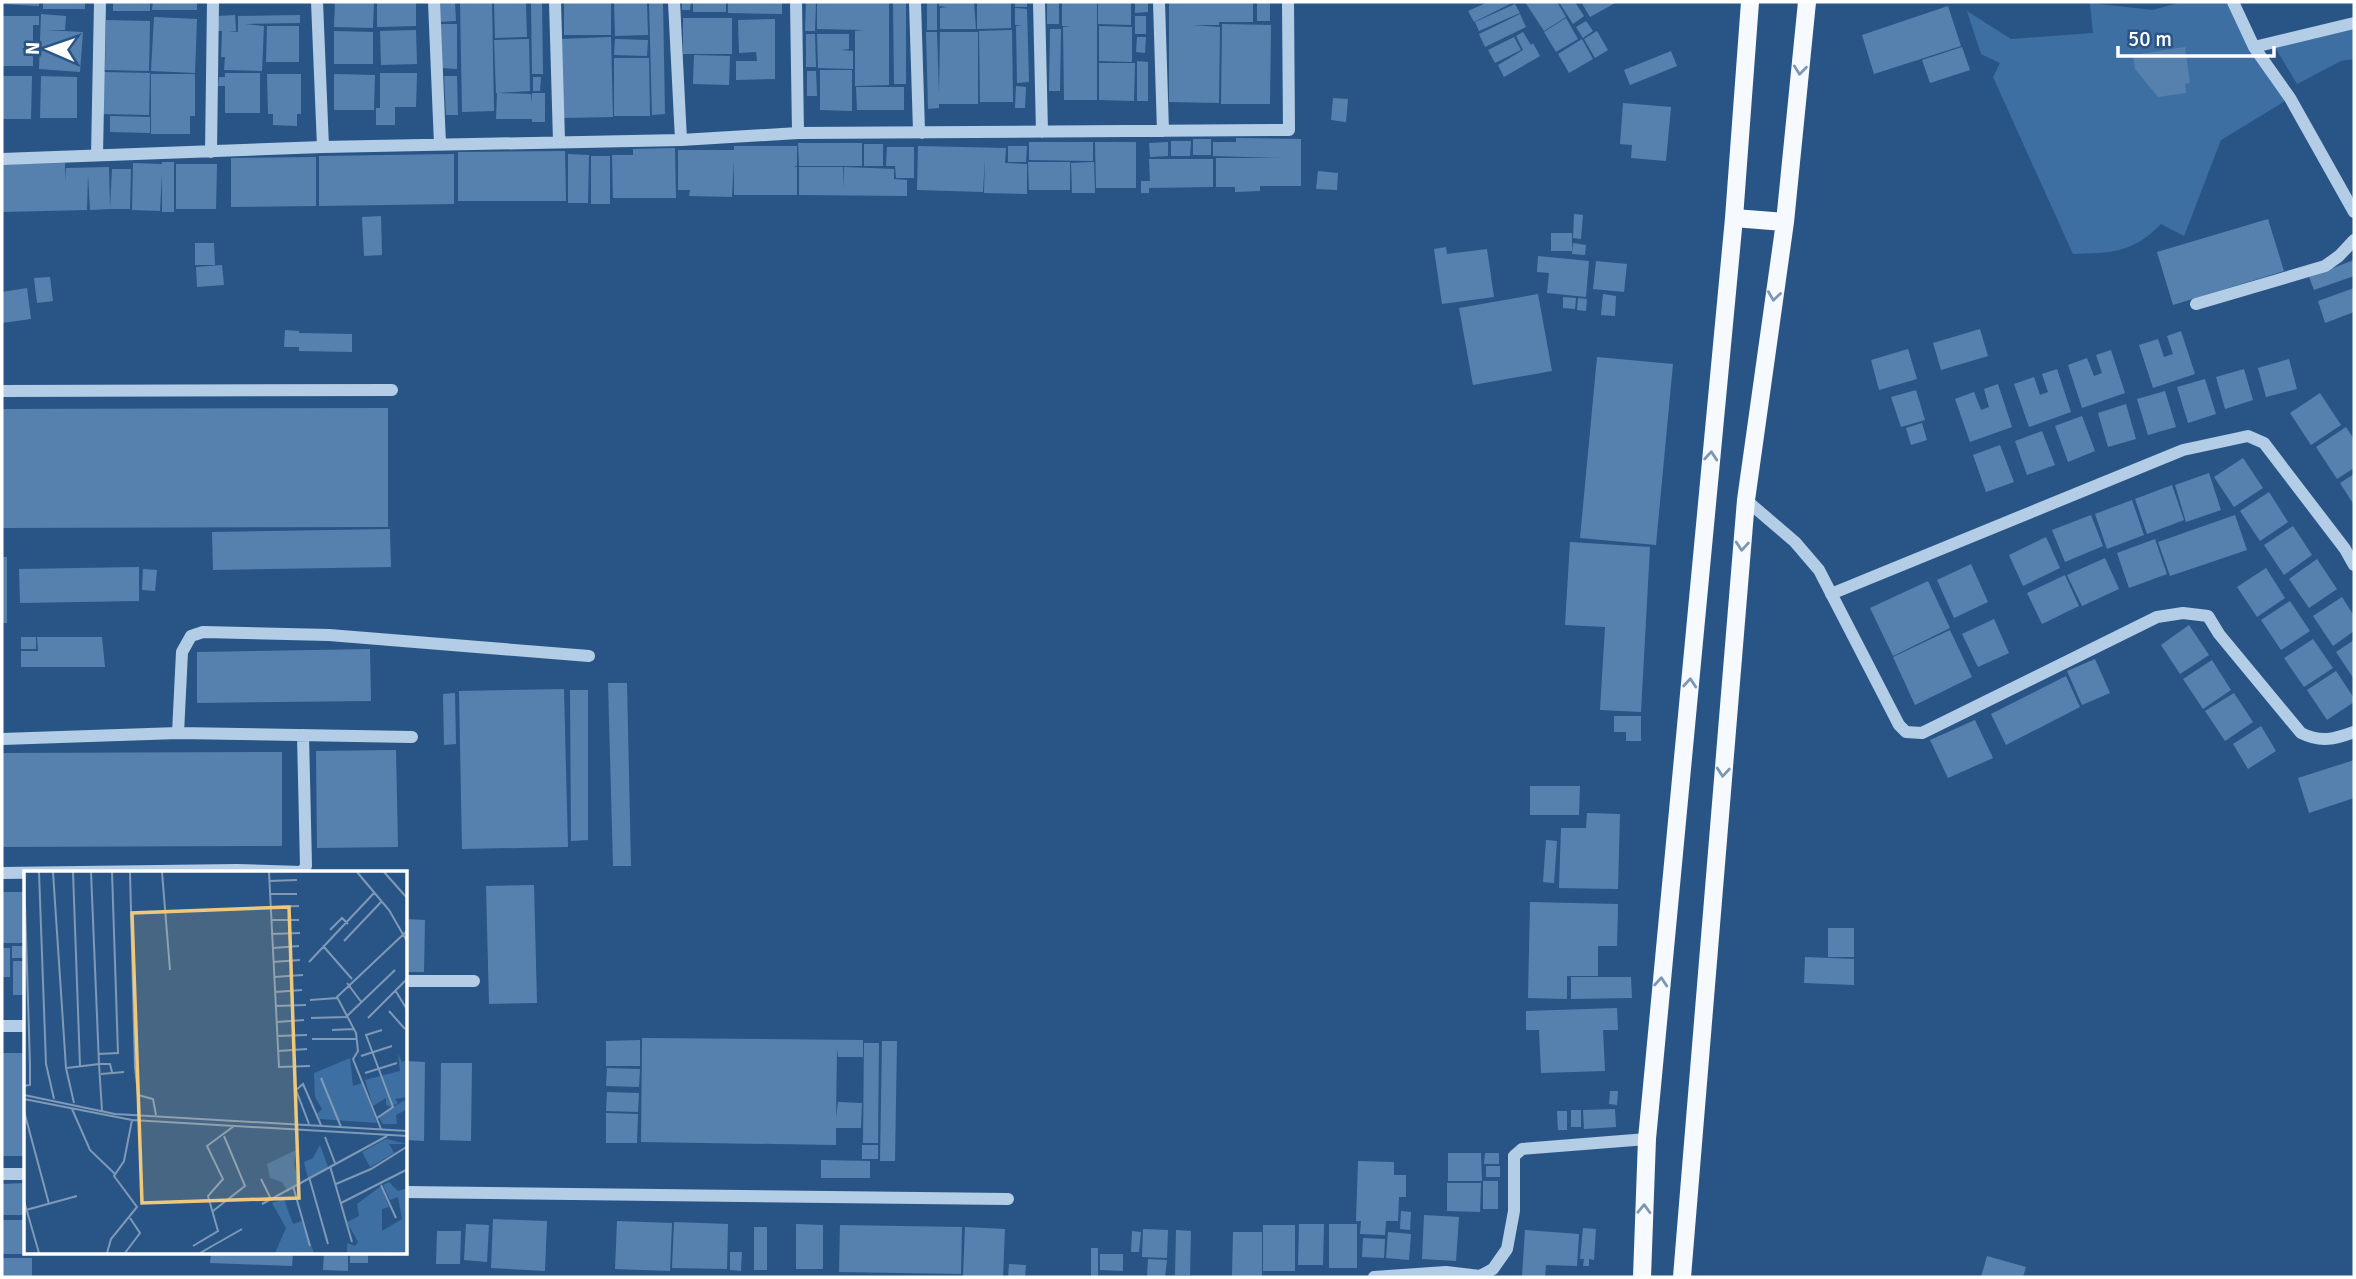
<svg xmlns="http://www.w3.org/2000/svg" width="2356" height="1279" viewBox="0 0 2356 1279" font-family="Signika,sans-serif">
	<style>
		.green { fill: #3e6fa2 }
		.building { fill: #5681af }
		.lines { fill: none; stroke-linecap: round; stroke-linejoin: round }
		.minor { stroke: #b4cde7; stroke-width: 12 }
		.major { stroke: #f6f9fe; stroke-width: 18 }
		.oneway { stroke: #7b97b6 }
		.inset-road { fill: none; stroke: #7f99b6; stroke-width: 2 }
		.view { fill: #efc97b; fill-opacity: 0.15; stroke: #efc97b; stroke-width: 3.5 }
		.inset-edge { fill: none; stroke: #fff; stroke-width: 3.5 }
	</style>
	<rect width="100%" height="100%" fill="#295586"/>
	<path class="green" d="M2181,2H2235L2290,98L2221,140L2184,236L2161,224C2133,253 2111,253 2073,254L1993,77L2000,63L1981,54L1967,11L2011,39L2093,33L2090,3L2153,10Z
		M2354,25V59L2341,61L2297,84L2272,42Z"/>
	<path class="building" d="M2,2H39V6L2,4Z
		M43,2H85V9H43Z
		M113,2H150V11H113Z
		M153,2H197V10H152Z
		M335,2H374L373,28L334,27Z
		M377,2H416V26L377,27Z
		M438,2H455L456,21L439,22Z
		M460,2H492L494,111L462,112Z
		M494,2H526L527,37L495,38Z
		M531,2H542L543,74H532Z
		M564,2H611V35H564Z
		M614,2H647L648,35L615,36Z
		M649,2H663L665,114L652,115Z
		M682,2H691L690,10H682Z
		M693,2H726V12H693Z
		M728,2H782V14L728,13Z
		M806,2H816L815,31H805Z
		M817,2H889V85L855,86V31L864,30L817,29Z
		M893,2H906V84H894Z
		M927,2H937V30H927Z
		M939,2H974L976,29H940V8L947,7L939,6Z
		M977,2H1011V28L977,29Z
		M1015,2H1027V7H1015Z
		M1047,2H1059V24H1047Z
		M1062,2H1097V100H1064L1063,27L1071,26H1062Z
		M1098,2H1131V25L1098,24Z
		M1135,2H1148V12L1135,13Z
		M1169,2H1253V22H1219V25H1192L1220,27L1219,103L1169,102Z
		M1257,2H1270V21H1257Z
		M1488,2H1514L1474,22L1468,11Z
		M1525,2H1557L1566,17L1544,31Z
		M1559,2H1575L1584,16L1573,24Z
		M1581,2H1617L1590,17Z
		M1515,4L1520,13L1479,31L1475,22Z
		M1948,6L1961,46L1874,74L1862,35Z
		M1015,8L1027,9L1029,82L1017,83L1016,26L1023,25H1015Z
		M41,14L66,16L65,30H45L83,32L80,72L39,69Z
		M1520,14L1526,27L1485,47L1479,34Z
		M235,15L236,31H228L238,32V16L300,15V23L245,24L264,26L262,71L224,70L225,57H221L222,31H218V16Z
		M3,16H39V25H33V66H2Z
		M1135,16H1146V34H1135Z
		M154,17L197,19L195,73L151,71Z
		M683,18H732V54H683Z
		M1566,18L1578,39L1556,52L1544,32Z
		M775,19V79L736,80V61H757L756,52L739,53L738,20Z
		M106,20L150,21L149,71L105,70Z
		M1586,21L1593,31L1583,38L1576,27Z
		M441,24H457V69L441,68Z
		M1222,24L1271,25L1270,104H1221Z
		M267,26H299V62H266Z
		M1099,26L1132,27V62L1099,61Z
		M1050,29H1061L1060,91H1049Z
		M416,30L417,64L381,65L380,31Z
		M1012,30L1013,102H980L979,31Z
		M334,31L373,32V64H334Z
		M1597,31L1608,50L1595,58L1584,39Z
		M926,32H937L939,94L940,32H978V104H939V108L928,109Z
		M1523,32L1531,45L1533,43L1540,56L1504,77L1498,65L1523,50L1516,36Z
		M806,34H815L816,67H806Z
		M817,34H849V49L841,50L853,51V69L818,68Z
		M611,37L613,117L562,118L560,39Z
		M1137,37H1146L1145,53L1136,52Z
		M1514,37L1521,50L1495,63L1488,50Z
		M529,39L530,91L496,93L494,40Z
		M615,39L648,40L647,56L614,55Z
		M1582,39L1593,59L1569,73L1558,54Z
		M1962,47L1970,70L1930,83L1922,60Z
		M2185,47L2190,83L2185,84L2186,93L2158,97L2135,69L2133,55Z
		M1671,51L1677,66L1630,85L1624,70Z
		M694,55L730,56L729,85L693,84Z
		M614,58H649L650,116H614Z
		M1137,61L1148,62V101H1137Z
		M1099,63H1135L1134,101L1099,100Z
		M820,70H852V111L820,110Z
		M807,71H816L817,96H807Z
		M104,72L150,73L149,115L103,114Z
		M225,73H260V113H225V86H218L219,77H225Z
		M380,73H417L416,107H395V125H376V108H380Z
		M151,74H195V116H190V134H151Z
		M267,74H301V114H297V126L273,125V114H268Z
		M334,74L375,75L374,110H334Z
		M2,76H32L31,119H2Z
		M41,76L77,77V118H40Z
		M444,76H457L458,115H446Z
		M533,77H541L540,91H533Z
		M1016,86L1026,87L1025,108H1015Z
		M856,87H904V110H857Z
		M497,93L531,94L532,103V93H545V122H532V119H496Z
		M1333,98L1348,99L1346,122L1331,120Z
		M1623,103L1671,107L1666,161L1631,158L1632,145L1620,144Z
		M110,116L150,117V133L110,132Z
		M1236,138L1301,139V186H1260V191L1235,192V187H1216V158H1282L1213,156V142H1236Z
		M1193,139H1211V155H1193Z
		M1171,141H1191L1190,156H1171Z
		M1029,142H1093V161L1029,160Z
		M1095,142H1136V188H1096Z
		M1168,142V156L1150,157L1149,143Z
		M798,143H862V166H799Z
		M864,144H883V166H864Z
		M734,146H797V166L793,167H797V195H734V160L732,197L689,196L690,190H678V150H734Z
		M918,146L1006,148L1005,163L1027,164V194L984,193L985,157L983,192L917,190Z
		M1008,146H1027L1026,162H1008Z
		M887,147H914V178H896L895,166H886Z
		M675,148L676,198H613L612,155H633V149Z
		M565,151L566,201H458V152Z
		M454,154V204L319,206V156Z
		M568,154L589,155L588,203H568Z
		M591,156H610V204H591Z
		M316,157V206L231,207V158Z
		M1149,159H1213V187L1149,188V193H1141V181H1150Z
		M162,162H174V212H162V174L160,211L132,210L133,163L162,164Z
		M1028,162H1070V190H1029Z
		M1094,162L1095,193H1072L1071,163Z
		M65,163V181L66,168L109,167L110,209L90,210L88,174L87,210L2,212V164Z
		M176,164H217L216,209H176Z
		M799,167H843V188L844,167L894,169V179L907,180V196L799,195Z
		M112,169H131L130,209H110Z
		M1318,171L1338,173L1337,190L1316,189Z
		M1574,214L1583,215L1581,239L1573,238Z
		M381,216L382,255L364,256L362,217Z
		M2268,219L2284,271L2173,305L2157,252Z
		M1551,233H1572V251H1551Z
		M195,243H214L215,265H195Z
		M1573,243L1586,245L1585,255L1572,254Z
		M1446,247L1447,254L1487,249L1494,297L1442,304L1434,249Z
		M1538,256L1589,261L1586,297L1547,293L1549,273L1537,272Z
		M2354,260V276L2314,290L2309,277Z
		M1596,261L1627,264L1624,292L1593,289Z
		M222,265L224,285L197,287L196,267Z
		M50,277L53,301L37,303L34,278Z
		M27,288L31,319L2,323V292Z
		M2354,288V312L2325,323L2318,301Z
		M1538,294L1552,371L1473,385L1459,308Z
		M1603,294L1616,296L1615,316L1601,315Z
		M1563,297L1576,298L1575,309L1563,308Z
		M1578,298L1587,299L1586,311L1577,310Z
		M1980,329L1988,356L1941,370L1933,343Z
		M285,330L299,331V333L352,334V352L299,351V347H284Z
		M2181,331L2195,374L2153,388L2139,345L2158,339L2164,357L2173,354L2167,336Z
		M1908,349L1917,379L1879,390L1871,360Z
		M2111,350L2125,393L2082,408L2068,365L2087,358L2094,376L2102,373L2096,355Z
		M1597,357L1673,364L1656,545L1580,538Z
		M2289,359L2297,389L2266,397L2258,368Z
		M2057,369L2071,412L2029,427L2014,384L2034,377L2040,395L2048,392L2042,374Z
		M2244,369L2253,400L2225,409L2216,377Z
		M2205,379L2216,414L2188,423L2177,387Z
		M1998,384L2012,427L1970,442L1955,399L1974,392L1981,410L1989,407L1984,389Z
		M1916,390L1925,420L1901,427L1891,397Z
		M2165,391L2176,427L2148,435L2137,399Z
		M2320,393L2341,425L2311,445L2290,413Z
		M2126,404L2136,439L2108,447L2098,413Z
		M388,408V527L2,528V409Z
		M2082,416L2095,451L2068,462L2055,426Z
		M1922,423L1927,440L1911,445L1906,428Z
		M2346,427L2354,439V468L2337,479L2316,447Z
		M2042,431L2055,465L2027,475L2015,441Z
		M2000,445L2014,482L1986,492L1973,455Z
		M2243,458L2263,488L2234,507L2214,477Z
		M2209,473L2221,510L2186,522L2175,485Z
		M2354,474V505L2340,483Z
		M2172,485L2184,520L2147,534L2135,499Z
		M2269,492L2288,522L2260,541L2240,511Z
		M2132,500L2144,535L2107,549L2095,514Z
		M2091,515L2103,546L2065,562L2052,530Z
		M2235,515L2247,550L2170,576L2158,542Z
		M2293,526L2312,555L2284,575L2264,545Z
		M390,529L391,567L213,570L212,532Z
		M2046,537L2060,568L2023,586L2009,555Z
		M2155,539L2167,574L2129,588L2117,553Z
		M1570,542L1650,547L1641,712L1600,710L1605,627L1565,625Z
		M2,557H7V623H2Z
		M2105,558L2119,589L2082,606L2067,575Z
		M2317,559L2337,589L2309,608L2289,579Z
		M1971,564L1988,602L1954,618L1937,580Z
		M139,567V601L20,603L19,569Z
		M2266,568L2285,598L2257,617L2237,587Z
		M143,569L157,570L155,591L142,590Z
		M2065,575L2079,606L2042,624L2027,593Z
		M1928,581L1950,628L1893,656L1870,608Z
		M2342,597L2354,616V631L2333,646L2313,616Z
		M2290,601L2310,631L2281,650L2261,620Z
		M1994,619L2009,653L1978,667L1962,634Z
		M2189,625L2209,655L2180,674L2161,645Z
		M1950,630L1972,677L1915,705L1893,657Z
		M21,637H36V649H21Z
		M37,637H102L105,667H21V651H38Z
		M2313,639L2333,668L2304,687L2284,658Z
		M2354,640V679L2336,652Z
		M370,649L371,701L197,703V652Z
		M2095,659L2110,693L2082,705L2067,671Z
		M2212,660L2231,690L2203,709L2183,679Z
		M2336,671L2354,698V702L2327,720L2307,690Z
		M2066,676L2080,707L2006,745L1991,714Z
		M608,683H627L631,866H613Z
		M564,689L568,847L462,849L459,691Z
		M570,690H588V840L571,841Z
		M455,693L456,744L444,745L443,694Z
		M2234,693L2253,722L2225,741L2205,711Z
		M1614,716H1641V741H1626V732H1614Z
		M1975,720L1993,758L1948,778L1930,740Z
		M2261,726L2276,751L2248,769L2233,744Z
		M396,750L398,847L317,848L316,751Z
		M282,752V846L2,847V753Z
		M2354,760V798L2309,813L2298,778Z
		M1530,786H1580L1579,815H1530Z
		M1587,813L1620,814L1618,889L1559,888L1561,828H1586Z
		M1546,840L1557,841L1554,883L1543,882Z
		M534,885L537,1003L489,1004L486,886Z
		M2,892H26V943H2Z
		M1530,902L1618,904L1617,946H1598V976H1567V999L1528,998Z
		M406,919L425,920L424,972H406Z
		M1828,928H1854V957H1828Z
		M12,946H26V958H12Z
		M2,948H10V977H2Z
		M1805,957L1854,959V985L1804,983Z
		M13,961H26V995H13Z
		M1571,977H1631L1632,998L1571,999Z
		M1617,1008L1618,1030H1603L1605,1071L1541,1073L1539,1030H1526V1011Z
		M642,1038L863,1040V1057H838L837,1049L836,1117L838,1102L862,1103L861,1128H836V1145L641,1142Z
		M640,1040V1066H606V1041Z
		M882,1041H897L895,1161H880Z
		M864,1043H879L878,1143H863Z
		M2,1053H26V1156H2Z
		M406,1061L425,1062L424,1141L406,1140Z
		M441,1063H472L471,1141L440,1140Z
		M607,1068L640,1069L639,1087L606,1086Z
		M1610,1091H1618L1617,1105L1609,1104Z
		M607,1092L639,1093L638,1112L606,1111Z
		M1615,1109L1616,1127L1584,1129L1583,1110Z
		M1571,1110H1581V1127H1571Z
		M1557,1111H1567V1130H1558Z
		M606,1113L638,1114L637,1143H606Z
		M862,1145H878V1159H862Z
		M1448,1153H1481L1482,1181H1448Z
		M1485,1153H1499V1164H1484Z
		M821,1160L870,1161V1178H821Z
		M1358,1161L1394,1162V1175H1406V1197H1399L1398,1221H1386L1385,1235L1360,1234L1361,1221H1356Z
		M1486,1166H1500V1177H1486Z
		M1483,1181H1498V1209H1483Z
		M26,1183V1215H2V1184Z
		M1447,1183H1481L1480,1212L1447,1211Z
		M1401,1211L1411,1212L1410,1230L1400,1229Z
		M1424,1215L1459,1217L1456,1261L1422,1259Z
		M493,1219L547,1221L545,1271L491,1268Z
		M2,1220H26V1254H2Z
		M617,1221L672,1223L670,1271L615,1269Z
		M674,1222L728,1224L727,1269L672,1268Z
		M466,1224L489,1225L487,1262L464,1260Z
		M796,1224L823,1225V1269H796Z
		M1299,1224H1324L1323,1265H1298Z
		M1329,1224H1357V1268H1329Z
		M840,1225L962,1227L961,1274L839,1272Z
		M1263,1225H1295V1271H1263Z
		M754,1227H767V1270H754Z
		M965,1227L1005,1229L1003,1277L963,1276Z
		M1583,1228L1596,1229L1594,1260L1589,1259V1266H1583L1584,1259H1580Z
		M1143,1229L1168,1230L1167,1258L1142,1257Z
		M1176,1230L1191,1231L1190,1275H1175Z
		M1525,1230L1579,1234L1577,1266L1546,1265L1545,1277H1522Z
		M437,1231H461L460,1264H436Z
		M1132,1231L1141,1232L1139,1252H1131Z
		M1233,1232H1262V1276H1232Z
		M1388,1232L1411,1234L1409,1260L1386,1258Z
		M1363,1238L1385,1239L1384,1258L1362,1257Z
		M1091,1248H1098V1276H1091Z
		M730,1252H742L741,1271L730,1270Z
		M211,1253H293L292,1266L210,1263Z
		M324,1253H348V1271L323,1270Z
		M350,1253H368V1263H350Z
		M1100,1254H1123V1271L1100,1270Z
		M1987,1256L2026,1267L2023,1277H1981Z
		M2,1258H32V1277H2Z
		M1148,1259L1167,1260L1165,1277L1147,1276Z
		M1009,1264L1026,1265L1025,1277H1008Z"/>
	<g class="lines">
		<path class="minor" d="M317,2L323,147
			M434,2L440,144
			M555,2L559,141
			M674,2L681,140
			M796,2L798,133
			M915,2L919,131L922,133
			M1039,2L1042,132
			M1159,2L1163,131
			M2233,2L2254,47L2290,98L2354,212
			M2254,47L2354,23
			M211,152L213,2
			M97,155L100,2
			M2,159L323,147L681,140L798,133L1289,130L1288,2
			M2196,304L2325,266L2339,256L2354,240
			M2,391L392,390
			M1746,500L1795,542L1819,570L1899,725L1906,732L1922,733L2157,617L2183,613L2208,616L2219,634L2301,733C2321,743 2335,739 2354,732
			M1831,594L2183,450L2248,436L2264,443L2345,549L2354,565
			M178,733L182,652L191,636L203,632L329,635L589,656
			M2,739L178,733L412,737
			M2,873L237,870L302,872L306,866L303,735
			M406,981H474
			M2,1026H26
			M2,1174H26
			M406,1192L1008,1199
			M1374,1277L1446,1272L1480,1276L1493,1269L1507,1249L1514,1211V1156L1522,1149L1647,1139"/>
		<path class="major" d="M1734,218L1785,222
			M1642,1277L1647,1139L1734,218L1750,2
			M1682,1277L1746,500L1785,222L1807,2"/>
	</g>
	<defs><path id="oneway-chevron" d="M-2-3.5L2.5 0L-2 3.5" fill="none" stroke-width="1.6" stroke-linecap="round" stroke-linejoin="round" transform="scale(1.75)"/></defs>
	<g class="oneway">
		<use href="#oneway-chevron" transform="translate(1800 70) rotate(96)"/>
		<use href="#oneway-chevron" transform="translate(1774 296) rotate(98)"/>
		<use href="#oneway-chevron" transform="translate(1711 456) rotate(-85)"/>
		<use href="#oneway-chevron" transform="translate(1742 546) rotate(95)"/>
		<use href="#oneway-chevron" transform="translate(1690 683) rotate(-85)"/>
		<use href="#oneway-chevron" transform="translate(1723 772) rotate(95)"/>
		<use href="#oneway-chevron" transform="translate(1661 982) rotate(-85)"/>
		<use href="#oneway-chevron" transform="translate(1644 1209) rotate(-88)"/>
	</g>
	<g transform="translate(24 871)">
		<rect width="383" height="383" fill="#295586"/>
		<path d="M374,183L378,191L383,189V226L371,228L374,232L367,236L362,234V227L349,235L341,209L376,200ZM326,187L329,215L338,212L353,252L296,248L293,243L298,238L291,226L290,202ZM381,229L383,238L372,244L373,253H359L354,245ZM362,268L383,273H365L370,282L346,296L338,281ZM296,274L304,296L284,307L280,291L289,287ZM272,279L270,294L276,311L263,319L258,311L246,307L243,293ZM365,311L374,320L383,317V381L323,382V372L331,375L334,371L323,351L335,345L333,333L357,315L365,336L358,338V360L378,348L374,326L366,329L359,314ZM260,328L269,353L278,350L290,382H251L262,357L248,332Z" fill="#3e6fa2"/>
		<path class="inset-road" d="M15,1L22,193L30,228M29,1L42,197M49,1L56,195M106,1L111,196L114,224L129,228L132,244M138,1L146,99M245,1L255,196L286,195M333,1L365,39L384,72M360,1L384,28M245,10L273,9M245,23H273M246,36L275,35M247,49H275M306,59L318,47L324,53M247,63L276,62M320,70L358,30M300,76L328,108M249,77L275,75M249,91L276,89M285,91L350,22M250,106L279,104M323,112L338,132M371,119L384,140M251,121L278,119M286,129L313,127M252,135L282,134M365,140L381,158M287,147L322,146L371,99M344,147L384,107M253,151L280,149M308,159L330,158M253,165L283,164M288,168H332M254,180L283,178M74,183L94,182L88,1M337,185L368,175M341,202L373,192M77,203L100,201M297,207L317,256M0,215L6,214V194L0,1M0,224L91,243L384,260M0,228L108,249L384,265M50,232L42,197L75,193L67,1M48,238L66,279L91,303M0,240L25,333M78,240L75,193H86L88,201M353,247L369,236L342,164L358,159M285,253L272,219L279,213L297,254M357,258L329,188L334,180L332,162L313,126L384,59M301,266L311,292M306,295L328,371M285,306L304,373M237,308L247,328M312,313L347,298L384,275M357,314L372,347M269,315L286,375M0,330L15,382M317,332L384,298M238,333L363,265M2,339L53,325M189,340L221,315L200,265M169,375L194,360L184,325L199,308L183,275L210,255M83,382L87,368L113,336L90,305L100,290L108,249M101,382L116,362L106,347M176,382L218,358"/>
		<path class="view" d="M265,36L275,327L118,332L108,42Z"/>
		<rect width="383" height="383" class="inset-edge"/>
	</g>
	<rect width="2356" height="1279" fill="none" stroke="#ffffff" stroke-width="7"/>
	<g transform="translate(49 49) rotate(272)" stroke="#295586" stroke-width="5" paint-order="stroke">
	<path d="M0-5L12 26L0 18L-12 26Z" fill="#ffffff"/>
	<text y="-10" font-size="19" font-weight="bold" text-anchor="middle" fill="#ffffff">N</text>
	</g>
	<path d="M2118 46v10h156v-10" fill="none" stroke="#ffffff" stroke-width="3.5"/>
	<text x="2128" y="46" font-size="21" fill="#ffffff" stroke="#295586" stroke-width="5" paint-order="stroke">50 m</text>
</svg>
